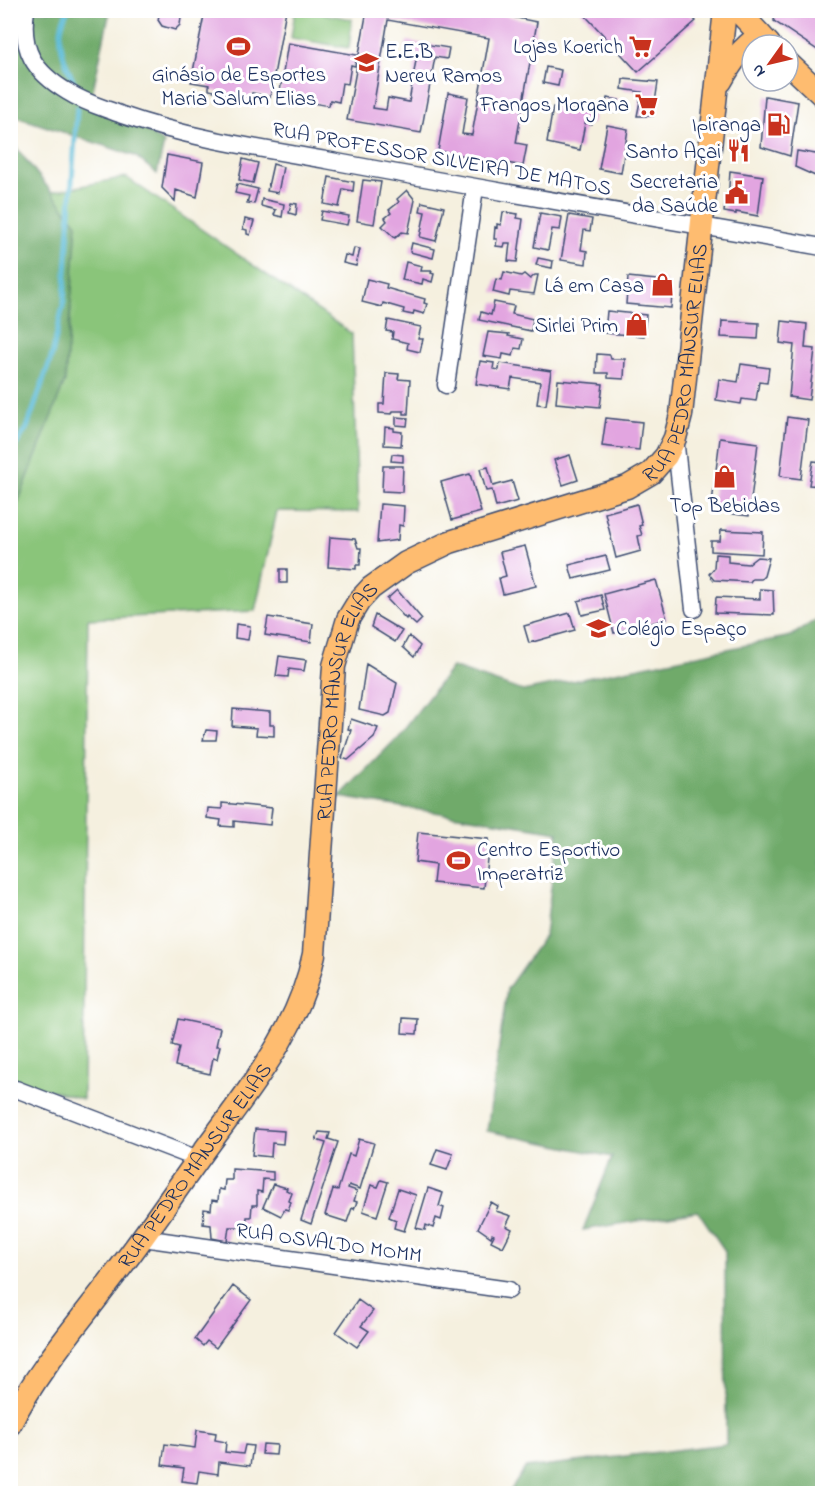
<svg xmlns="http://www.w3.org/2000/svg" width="833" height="1504" viewBox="0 0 833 1504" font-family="'Indie Flower',sans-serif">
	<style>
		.green { fill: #8ac57a; stroke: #527a6c; stroke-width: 1.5 }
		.forest { fill: #6faa6a; stroke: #456c64; stroke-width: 1.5 }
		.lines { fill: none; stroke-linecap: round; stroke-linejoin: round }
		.stream { stroke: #56b9d5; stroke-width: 5 }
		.building { fill: #e2a5e0 }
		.minor-casing { stroke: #3c4c71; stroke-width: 19 }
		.major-casing { stroke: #3c4c71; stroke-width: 25 }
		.minor { stroke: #fff; stroke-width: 16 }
		.major { stroke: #febc70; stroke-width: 22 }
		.labels { text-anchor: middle; stroke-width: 6; stroke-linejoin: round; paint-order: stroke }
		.poi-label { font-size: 21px; fill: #1b2f5e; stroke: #fff; text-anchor: end }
		.street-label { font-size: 21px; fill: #1b2f5e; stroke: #fff }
	</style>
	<rect width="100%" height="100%" fill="#fff"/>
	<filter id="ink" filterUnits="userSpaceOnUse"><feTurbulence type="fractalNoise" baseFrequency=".0167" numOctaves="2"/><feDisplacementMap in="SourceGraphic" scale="12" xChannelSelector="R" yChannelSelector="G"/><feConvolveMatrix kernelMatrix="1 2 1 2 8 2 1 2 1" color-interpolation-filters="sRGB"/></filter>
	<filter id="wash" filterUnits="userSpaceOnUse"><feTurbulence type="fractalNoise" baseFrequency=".008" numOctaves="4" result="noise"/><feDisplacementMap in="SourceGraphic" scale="24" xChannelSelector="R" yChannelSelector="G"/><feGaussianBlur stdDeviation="1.35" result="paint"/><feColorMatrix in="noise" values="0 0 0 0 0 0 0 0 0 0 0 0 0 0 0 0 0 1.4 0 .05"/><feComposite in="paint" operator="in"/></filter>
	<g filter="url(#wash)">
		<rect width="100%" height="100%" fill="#f5f0df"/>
		<path class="green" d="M295,11H310L352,19L349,48L291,38Z
			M126,177L352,334L358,512L277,511L255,611L88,619L83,1099L11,1080L10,521L35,457L68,343L71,309L51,192Z"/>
		<path class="forest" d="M11,11H21L34,70L139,126L164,143L157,174L135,156L11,115Z
			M31,11H110L91,99L55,77L32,48Z
			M11,141L77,224L65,381L11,521Z
			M822,616V1493H509L525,1468L726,1444L725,1251L698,1211L583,1230L612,1157L487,1131L507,989L545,935L558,832L339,797L397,738L452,667L523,691L791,636Z"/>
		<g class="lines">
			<path class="stream" d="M68,10C51,38 67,68 79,93
				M10,454L27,428L52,355L64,301L77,108"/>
		</g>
		<g id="blocks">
			<path class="building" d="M160,10H182L180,25L175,30L162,26L158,20Z
				M205,10H286L270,97L252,93L251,98L209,90V85L191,82Z
				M367,10H477L537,22L516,143L527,145L523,166L438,151L448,93L468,97L462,134L472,135L489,38L388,20L373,108L386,110L388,98L409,102L417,54L405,52L407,41L449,48L447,59L435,57L421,133L347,120Z
				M580,10H685L696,21L638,72Z
				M775,10H822V34L819,51L774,21Z
				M288,43L357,55L355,66L351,65L348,84L342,83L339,102L330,100L329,106L279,97Z
				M546,67L561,70L558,86L543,83Z
				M623,79L658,82L653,116H637L642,92L622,89Z
				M765,96L798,102L790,156L761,147Z
				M607,98L619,100L616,113L608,112L610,107H605Z
				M553,107L594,114L592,124L585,123L580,150L547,143Z
				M607,125L628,129L621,173L599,169Z
				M797,151L822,155V179L795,167Z
				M167,155L203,162L197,197L176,190L175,201L162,188Z
				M243,159L258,163L253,183L239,180Z
				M273,164L283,167L278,193L267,191Z
				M730,171L763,176L758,216L736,212V214L724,212L725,203H728Z
				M329,177L354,182L353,191L343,189L339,207L324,204Z
				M363,180L381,182L374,224L357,221Z
				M237,184L258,189L254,204L247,203L249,196L235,193Z
				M407,190L415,200L408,233L402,232L395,238L382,226L387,221L385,218L391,213L389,210L399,202L397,199Z
				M262,199L284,204L282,217L274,215L276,210L261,206Z
				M422,202L444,207L436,241L420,237L425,212L420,211Z
				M291,203L297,204L296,215L289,213Z
				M322,211L349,216L347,225L320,220Z
				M503,212L518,214L517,218L523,219L517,262L508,261L510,243H505L504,247L496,246L497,239H494L495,227L497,228V224L501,225Z
				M540,213L562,217L560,230L552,229L548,250L534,247Z
				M569,215L592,219L590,231L584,230L581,250L587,251L586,264L561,260Z
				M245,219L254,221L250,235L247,234V230L243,229Z
				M412,243L435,249L433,258L410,252Z
				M354,248L360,249L356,266L343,263L345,255L352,257Z
				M538,258L553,261L552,268L536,265Z
				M406,262L422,266L421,271H432L431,273L434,274L432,282L423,279L422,284L402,280Z
				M504,272L521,276L524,274L530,279L535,275H538L534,294L510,291L509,296L493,292L496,279L502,280Z
				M628,277L666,281L665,292L672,293L671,308L626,304Z
				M367,279L387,284L386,288L425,299L424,303L427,304L424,314L414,311L413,315L403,313L404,309L383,303L382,307L362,302Z
				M494,302L514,306L512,314L533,319L531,331L479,320L481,312L491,315Z
				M607,311L646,315L644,336L605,333Z
				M388,320L421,327L418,339H423L420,352L407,349L408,343L392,339L393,332L386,331Z
				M722,321L759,323L758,339L721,337Z
				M782,321L807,324L805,348L815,349L809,400L789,397L794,345L780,343Z
				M488,332L509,334L508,336L523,339L521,349L515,348L513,356L503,354L502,359L483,356Z
				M597,354L610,355L611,359H625L624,379L608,378V373H596Z
				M480,361L494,363L493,369L499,370L500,363L551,371L546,405L537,404L540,382L512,378L510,389L476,384Z
				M741,364L769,368L767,383L759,382L756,401L742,399L741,404L716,400L719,379L738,382Z
				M386,373L399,374L398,379L410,380L408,414H404V411H393L392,414L379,413V404H384Z
				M558,380L603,384L600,407L556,403Z
				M396,417L408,418L407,426L396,425Z
				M787,417L808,420L801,479L780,476Z
				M606,418L642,422L639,450L602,446Z
				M385,427L394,428V431L402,432L401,446L384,445Z
				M720,438L758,443L749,516L711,511Z
				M392,454L403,455V462L391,461Z
				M570,455L578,480L563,485L554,460Z
				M813,461L822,462V486L809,485Z
				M383,466H403L402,492L382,491Z
				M488,467L493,486L512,481L518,501L496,507L492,490L486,491L480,469Z
				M470,474L481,512L452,520L441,482Z
				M380,504L404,506L403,526L399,525L398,540L377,543Z
				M637,504L642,525L639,526L642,535L638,536L641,551L616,558L605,513Z
				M721,530L763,532L762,554L711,551V541H720Z
				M330,537L355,539L358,548H361L360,565H356V569L328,567Z
				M525,546L536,586L503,594L499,578L506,576L500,552Z
				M715,554L728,555V562L748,564L757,557L769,558L764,576L761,579H752L750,582L714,580L709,574L714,568Z
				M606,556L610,570L573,579L569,565Z
				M280,569H287V583H280Z
				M656,580L667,619L614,633L604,594Z
				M760,589L773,590L774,615L715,613L716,597L760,599Z
				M397,590L422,619L416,625L407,617L406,619L387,599Z
				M601,595L605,610L582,615L578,601Z
				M570,613L575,630L529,643L524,626Z
				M375,615L402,631L395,642L371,627Z
				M268,617L313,624L311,642L265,635Z
				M236,624L250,626L248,640L235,638Z
				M409,636L420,646L414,657L403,647Z
				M279,656L306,660L304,671L289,669L288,677L276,676Z
				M366,664L397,683L390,713L385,716L359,710Z
				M233,709L270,712V725H274V736L256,735L257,728L232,726Z
				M351,719L378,728L374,738L348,760L342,758L351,730L348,729Z
				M206,730L217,731L216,740H203Z
				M222,803L272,808L270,825L234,821V827L220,826L221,820L207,818L208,808L222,809Z
				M418,832L489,839L484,888L433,883L435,865L415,862Z
				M403,1018L418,1019L417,1034L402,1033Z
				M178,1019L220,1028L216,1046H220L217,1059L213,1058L210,1074L175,1066L179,1047L172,1045Z
				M255,1129L284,1131L283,1144L272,1143L271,1157L252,1155Z
				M319,1132L330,1133L328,1139L338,1142L311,1224L301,1220L326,1143L316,1140Z
				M359,1139L374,1143L360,1189L349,1185L348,1188L357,1191L354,1201L357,1202L354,1209L352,1208L347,1222L325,1215L333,1189L338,1190L349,1154L354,1156Z
				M437,1149L453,1154L447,1170L431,1165Z
				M232,1169L273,1172V1180L263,1179L262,1192L257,1191V1205H252L251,1217H247L246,1227H229L227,1241L212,1238L211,1225L203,1224L204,1209L211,1210L212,1200L218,1201L219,1189L224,1190L225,1180H232Z
				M381,1180L388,1182L377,1216L363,1211L371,1185L378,1187Z
				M273,1184L287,1188L286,1190L292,1193L289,1201L291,1202L288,1210L285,1209L281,1216L263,1207Z
				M428,1188L443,1193L439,1206L444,1208L441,1220L436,1218L433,1228L426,1225L425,1230L416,1228Z
				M398,1189L416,1195L404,1231L394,1228L396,1220L389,1217Z
				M491,1202L498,1206L496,1211L511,1216L506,1226L512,1229L503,1247L491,1241L494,1235L492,1234L491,1237L478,1228Z
				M233,1286L251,1300L216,1348L207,1341L203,1346L195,1339Z
				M358,1300L373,1311L361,1326L369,1331L357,1347L336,1332Z
				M197,1430L216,1433L215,1440L226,1442L225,1452L243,1454L245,1445L253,1446L250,1466L219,1462L218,1474L199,1471L197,1483L182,1481L184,1468L162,1465L165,1444L195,1448Z
				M263,1444L277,1445L276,1455L262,1454Z"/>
		</g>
	</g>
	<g filter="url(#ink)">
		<use href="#blocks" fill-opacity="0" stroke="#3c4c71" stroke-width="1.5"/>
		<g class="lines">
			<defs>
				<path id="minor" d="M26,10C20,50 34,72 68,92C85,103 104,108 122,115C188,138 257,148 326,160C491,191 657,218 822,247
					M446,385L475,188
					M675,438L694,609
					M16,1089L198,1159
					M143,1238L509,1290"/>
				<g id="major">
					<path d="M737,10L769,44"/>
					<path d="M788,63L822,95"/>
					<path d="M721,81C733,60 741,49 760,35"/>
					<path id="s1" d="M10,1424C39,1367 82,1319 120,1268C153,1225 183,1179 215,1136C257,1079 300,1025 314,954L334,666L348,619L359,601L371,588L406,563L450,542L627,487L651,473L666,456L675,438L681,415L725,10"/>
				</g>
			</defs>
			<use href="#minor" class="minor-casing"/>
			<use href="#major" class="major-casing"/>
			<use href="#minor" class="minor"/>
			<use href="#major" class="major"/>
		</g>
	</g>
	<defs>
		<symbol id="stadium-bare" viewBox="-9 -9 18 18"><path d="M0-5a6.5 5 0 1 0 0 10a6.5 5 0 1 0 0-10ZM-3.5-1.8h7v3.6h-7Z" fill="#c8321e" stroke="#fff" stroke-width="2.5" paint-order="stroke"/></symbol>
		<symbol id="supermarket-bare" viewBox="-9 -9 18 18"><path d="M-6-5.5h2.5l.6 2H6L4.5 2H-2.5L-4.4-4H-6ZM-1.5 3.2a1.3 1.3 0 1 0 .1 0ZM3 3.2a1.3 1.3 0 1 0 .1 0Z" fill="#c8321e" stroke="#fff" stroke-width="2.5" paint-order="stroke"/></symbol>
		<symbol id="school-bare" viewBox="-9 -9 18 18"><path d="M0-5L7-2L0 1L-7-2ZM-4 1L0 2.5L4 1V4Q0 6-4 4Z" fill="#c8321e" stroke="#fff" stroke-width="2.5" paint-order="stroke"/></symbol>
		<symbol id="fuel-bare" viewBox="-9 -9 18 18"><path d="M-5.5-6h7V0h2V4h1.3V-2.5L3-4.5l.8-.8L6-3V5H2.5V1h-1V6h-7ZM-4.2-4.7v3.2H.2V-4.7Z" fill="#c8321e" stroke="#fff" stroke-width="2.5" paint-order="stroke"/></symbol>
		<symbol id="restaurant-bare" viewBox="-9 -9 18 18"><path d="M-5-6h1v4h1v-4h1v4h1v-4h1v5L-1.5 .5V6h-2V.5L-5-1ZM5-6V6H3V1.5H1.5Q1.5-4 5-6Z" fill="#c8321e" stroke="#fff" stroke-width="2.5" paint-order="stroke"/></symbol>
		<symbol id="civic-bare" viewBox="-9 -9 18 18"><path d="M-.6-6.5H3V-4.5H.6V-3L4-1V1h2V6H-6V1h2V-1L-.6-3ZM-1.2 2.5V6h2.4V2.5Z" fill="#c8321e" stroke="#fff" stroke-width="2.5" paint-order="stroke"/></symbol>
		<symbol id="shop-bare" viewBox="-9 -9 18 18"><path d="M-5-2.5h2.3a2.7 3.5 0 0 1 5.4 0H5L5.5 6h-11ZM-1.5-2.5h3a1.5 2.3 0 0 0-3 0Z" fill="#c8321e" stroke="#fff" stroke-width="2.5" paint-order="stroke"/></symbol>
	</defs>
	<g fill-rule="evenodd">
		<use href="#stadium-bare" x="222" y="30" width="33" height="33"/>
		<use href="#supermarket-bare" x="624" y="30" width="33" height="33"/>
		<use href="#school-bare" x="350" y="46" width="33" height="33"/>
		<use href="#supermarket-bare" x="630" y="88" width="33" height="33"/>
		<use href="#fuel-bare" x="762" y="108" width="33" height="33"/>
		<use href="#restaurant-bare" x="722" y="134" width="33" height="33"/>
		<use href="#civic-bare" x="720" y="176" width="33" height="33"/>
		<use href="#shop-bare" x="646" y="268" width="33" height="33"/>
		<use href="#shop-bare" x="620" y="308" width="33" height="33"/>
		<use href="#shop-bare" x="708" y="460" width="33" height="33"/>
		<use href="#school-bare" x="582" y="612" width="33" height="33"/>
		<use href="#stadium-bare" x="442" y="844" width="33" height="33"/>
	</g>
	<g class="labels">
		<g class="poi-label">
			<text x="623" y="53">Lojas Koerich</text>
			<text x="385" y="58" text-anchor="start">E.E.B<tspan x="385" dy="24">Nereu Ramos</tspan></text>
			<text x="239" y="81" text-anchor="middle">Ginásio de Esportes<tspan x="239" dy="24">Maria Salum Elias</tspan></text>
			<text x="629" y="111">Frangos Morgana</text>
			<text x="761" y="131">Ipiranga</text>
			<text x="721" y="158">Santo Açai</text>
			<text x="718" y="188">Secretaria<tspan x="718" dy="24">da Saúde</tspan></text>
			<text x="644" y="292">Lá em Casa</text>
			<text x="618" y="332">Sirlei Prim</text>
			<text x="725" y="512" text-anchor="middle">Top Bebidas</text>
			<text x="616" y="635" text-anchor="start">Colégio Espaço</text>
			<text x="477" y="856" text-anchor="start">Centro Esportivo<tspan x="477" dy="24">Imperatriz</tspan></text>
		</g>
		<g class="street-label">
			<text transform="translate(442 158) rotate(10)" y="7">RUA PROFESSOR SILVEIRA DE MATOS</text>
			<text dy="7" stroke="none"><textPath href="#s1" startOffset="1360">RUA PEDRO MANSUR ELIAS</textPath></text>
			<text dy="7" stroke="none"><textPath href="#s1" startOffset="820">RUA PEDRO MANSUR ELIAS</textPath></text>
			<text dy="7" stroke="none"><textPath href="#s1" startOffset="318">RUA PEDRO MANSUR ELIAS</textPath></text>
			<text transform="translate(329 1242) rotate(8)" y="7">RUA OSVALDO MOMM</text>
		</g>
	</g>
	<rect width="833" height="1504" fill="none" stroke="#fff" stroke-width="36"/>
	<g transform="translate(770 63) rotate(236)"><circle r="28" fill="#ffffff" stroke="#a4acbf" stroke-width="1.5"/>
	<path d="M0-4.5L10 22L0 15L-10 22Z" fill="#c8321e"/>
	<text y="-9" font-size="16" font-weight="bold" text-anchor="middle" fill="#1b2f5e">N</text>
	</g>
</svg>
